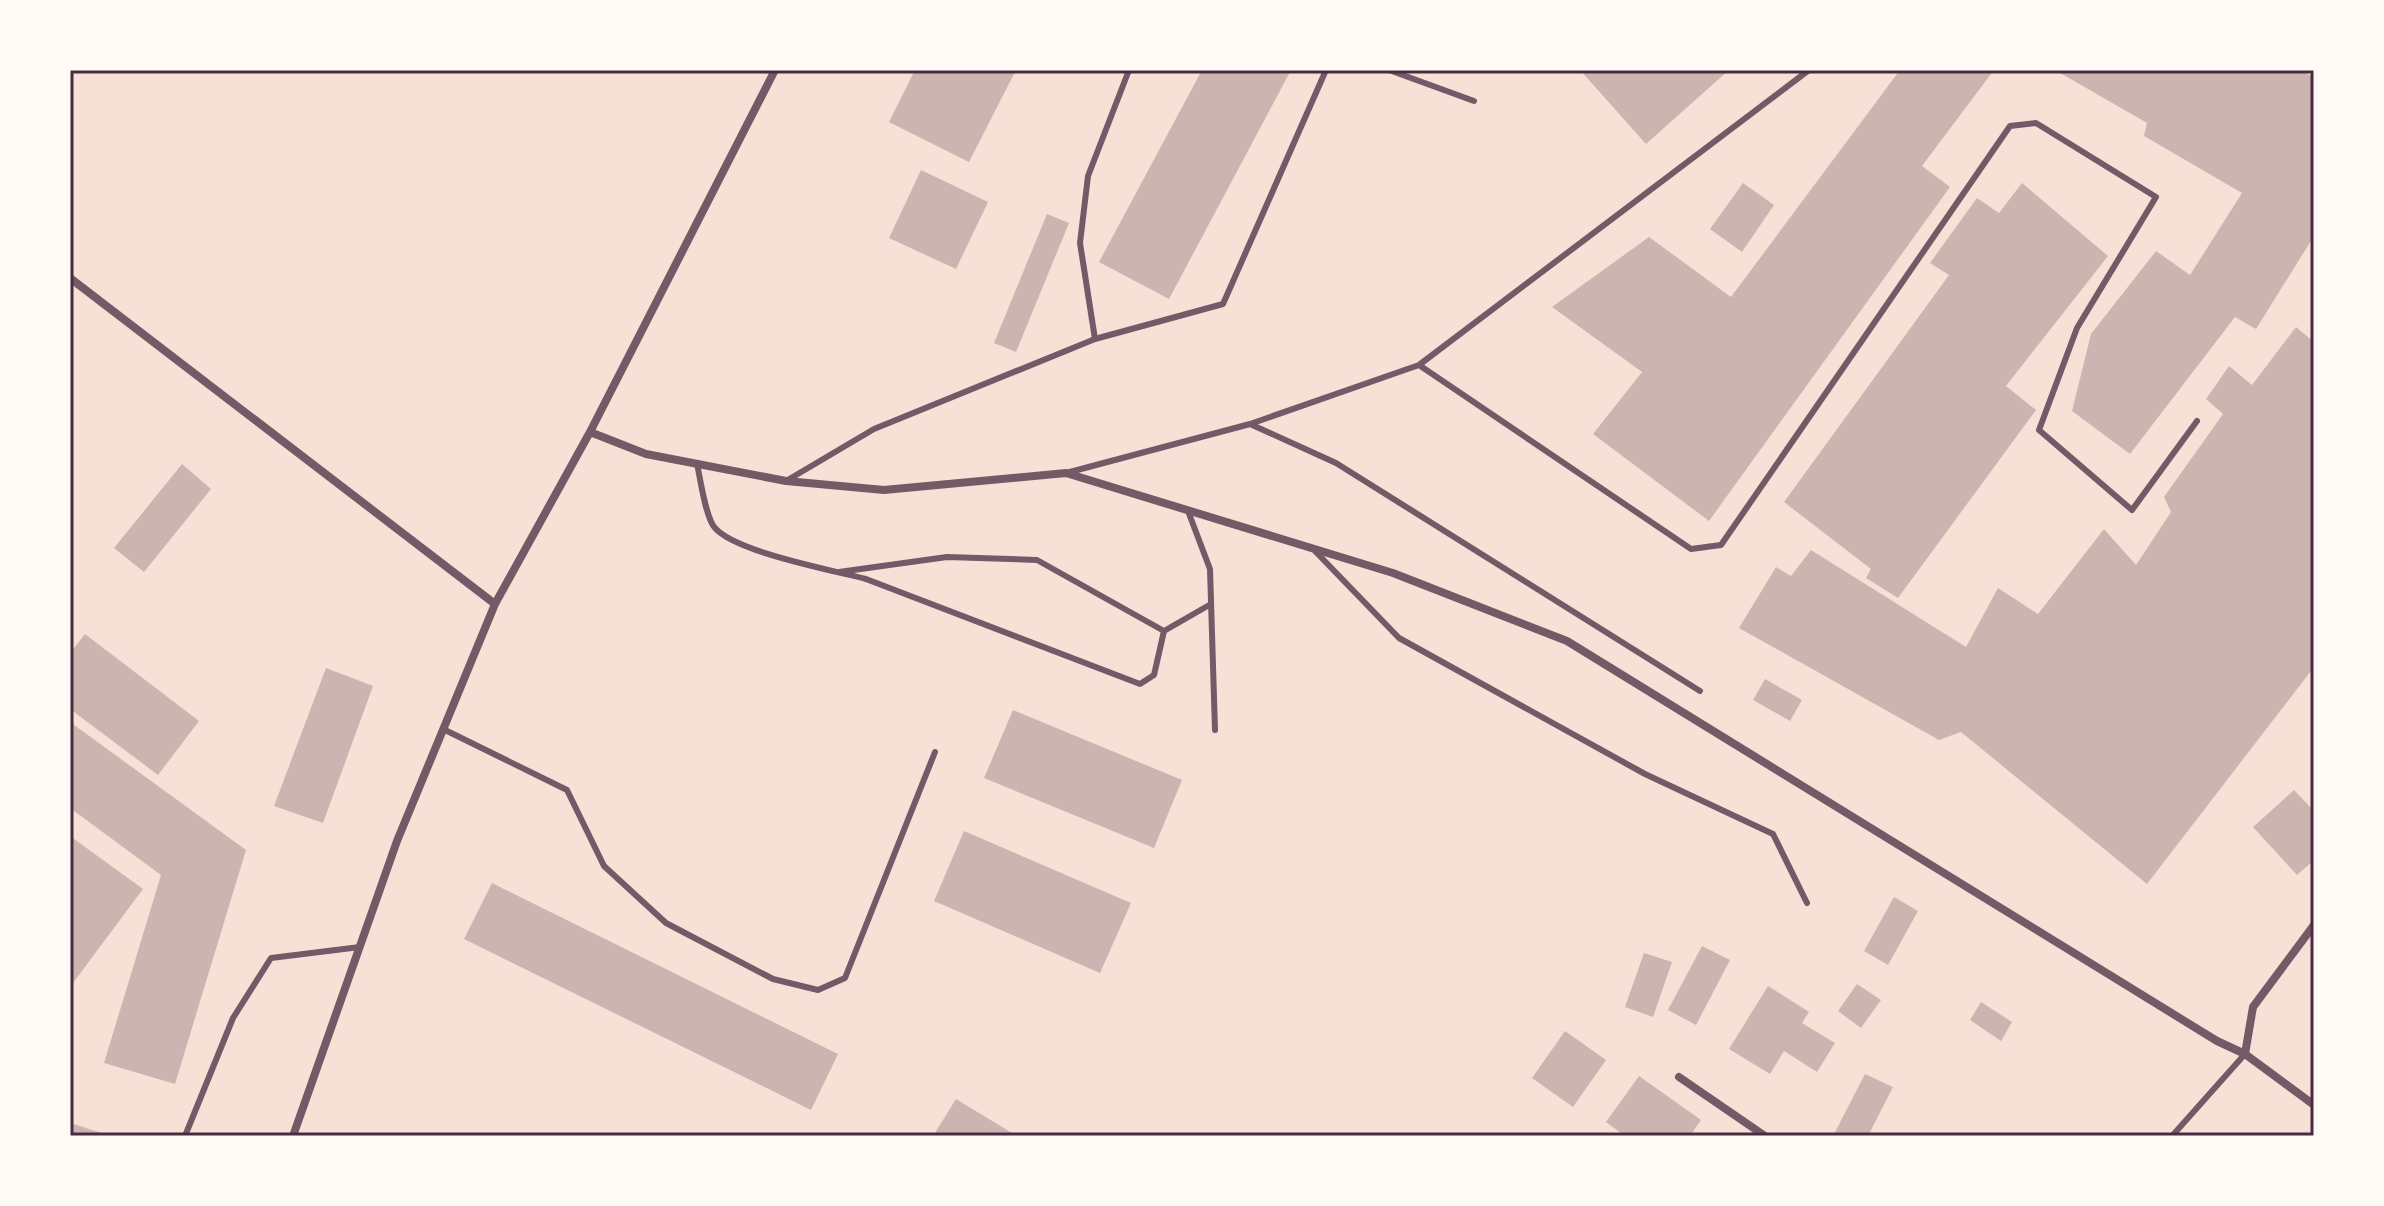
<svg xmlns="http://www.w3.org/2000/svg" width="2384" height="1206" viewBox="0 0 2384 1206" font-family="Roboto,sans-serif">
	<style>
		.building { fill: #ccb4b1 }
		.lines { fill: none; stroke-linecap: round; stroke-linejoin: round }
		.service { stroke: #755966; stroke-width: 6 }
		.minor { stroke: #755966; stroke-width: 8 }
		.neatline { fill: none; stroke: #4a2c40; stroke-width: 3 }
	</style>
	<rect width="100%" height="100%" fill="#f7e1d7"/>
	<path class="building" d="M915,70H1016L969,162L889,122Z
		M1202,70H1291L1169,299L1099,262Z
		M1580,70H1729L1646,144Z
		M1900,70H1994L1922,166L1950,187L1709,521L1593,434L1642,372L1552,307L1649,237L1731,297Z
		M2055,70H2301L2314,78V236L2256,329L2235,317L2130,454L2072,411L2091,334L2156,251L2190,275L2242,193L2144,136L2147,123Z
		M921,170L988,202L956,269L889,238Z
		M1743,183L1774,205L1742,252L1710,229Z
		M2022,183L2108,256L2006,386L2036,410L1898,598L1866,578L1871,569L1784,502L1949,275L1930,263L1977,198L1999,213Z
		M1047,214L1069,223L1016,352L994,343Z
		M2296,327L2314,342V667L2147,884L1961,732L1939,740L1739,628L1776,567L1791,576L1811,550L1966,647L1998,588L2038,614L2104,529L2136,565L2171,512L2164,497L2223,414L2206,399L2229,366L2252,385Z
		M182,464L211,489L144,572L114,548Z
		M85,634L199,721L158,775L70,709V653Z
		M326,668L373,686L323,823L274,806Z
		M1765,679L1802,700L1790,721L1753,700Z
		M1013,710L1182,780L1154,848L984,778Z
		M70,722L246,850L175,1084L104,1063L161,875L70,808Z
		M2294,790L2314,811V860L2297,875L2253,827Z
		M964,831L1131,903L1100,973L934,901Z
		M70,836L143,889L70,987Z
		M492,883L838,1054L811,1110L464,939Z
		M1894,897L1918,911L1888,965L1864,951Z
		M1702,946L1730,960L1696,1025L1668,1010Z
		M1644,953L1672,962L1653,1017L1625,1007Z
		M1857,984L1881,1000L1861,1028L1838,1011Z
		M1768,986L1809,1012L1802,1023L1835,1043L1817,1072L1784,1051L1770,1074L1729,1049Z
		M1981,1002L2012,1022L2001,1041L1970,1020Z
		M1565,1031L1606,1060L1573,1107L1532,1078Z
		M1865,1074L1893,1087L1868,1136H1833Z
		M1639,1076L1701,1120L1690,1136H1625L1606,1122Z
		M956,1099L1017,1136H933Z
		M70,1123L108,1135V1136H70Z"/>
	<g class="lines">
		<path class="service" d="M1389,70L1474,101
			M1095,339L1080,243L1088,176L1129,70
			M1419,365L1809,70
			M1250,424L1336,463L1700,691
			M697,463C700,478 706,519 715,528C736,552 831,570 866,579L1140,684L1154,675L1164,631L1037,560L947,557L839,572
			M1066,473L1250,424L1419,365L1691,549L1721,545L2010,126L2036,123L2156,197L2077,328L2039,430L2132,510L2197,421
			M786,481L874,429L1095,339L1223,304L1326,70
			M1188,511L1210,569L1215,730
			M1315,551L1399,638L1645,774L1773,834L1807,903
			M1164,631L1211,604
			M443,729L567,790L604,866L666,923L773,979L818,990L845,978L935,752
			M185,1136L233,1018L271,958L360,947
			M2172,1136L2245,1054"/>
		<path class="minor" d="M70,278L495,604
			M590,432L646,454L786,481L884,490L1066,473L1393,573L1567,641L2217,1041L2245,1054L2314,1105
			M2245,1054L2253,1007L2314,925
			M1679,1077L1765,1136
			M293,1136L397,841L495,604L590,432L775,70"/>
	</g>
	<rect width="2384" height="1206" fill="none" stroke="#fffaf5" stroke-width="144"/>
	<rect x="72" y="72" width="2240" height="1062" class="neatline"/>
</svg>
